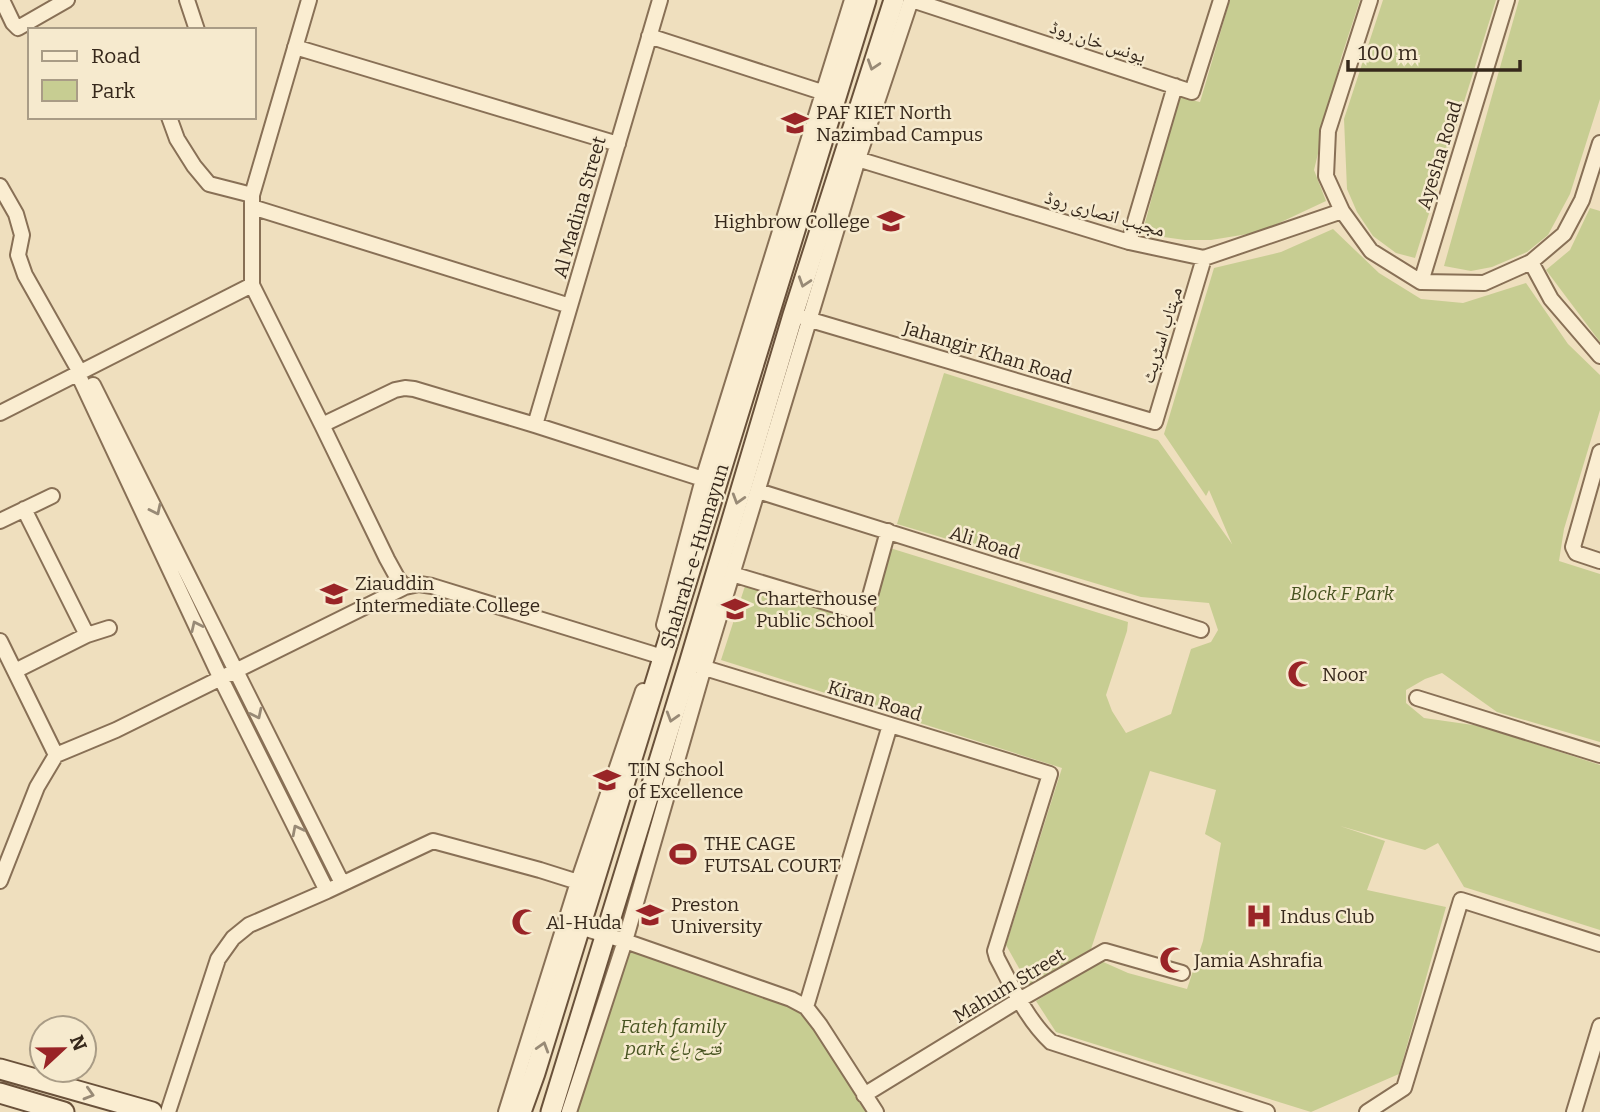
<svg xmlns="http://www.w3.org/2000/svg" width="1600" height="1112" viewBox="0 0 1600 1112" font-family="Bitter,'Noto Naskh Arabic',serif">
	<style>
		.green { fill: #c7cd92 }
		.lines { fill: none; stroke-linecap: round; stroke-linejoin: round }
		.street-casing { stroke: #887056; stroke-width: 18 }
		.secondary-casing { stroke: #69513a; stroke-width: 23 }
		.street { stroke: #faedd1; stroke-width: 14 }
		.secondary { stroke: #faedd1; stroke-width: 19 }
		.oneway { stroke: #988a76 }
		.labels { text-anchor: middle; stroke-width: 5; stroke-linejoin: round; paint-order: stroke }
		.street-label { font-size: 19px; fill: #36281b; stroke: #f6eace }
		.poi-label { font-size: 19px; fill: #36281b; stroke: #f6eace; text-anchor: start }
		.park-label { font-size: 19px; font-style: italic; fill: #485421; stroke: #f6eace }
	</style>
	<rect width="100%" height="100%" fill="#efdfbe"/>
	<path class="green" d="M1230,0H1360L1341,58L1314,170L1326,201L1260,232L1211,240H1185L1142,234L1179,97L1200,102Z
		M1383,0H1496L1415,258L1396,253L1373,236L1357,212L1347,189L1344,119Z
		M1519,0H1600V99L1570,194L1548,235L1527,252L1492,267L1471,271L1444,266Z
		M1590,208L1600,211V342L1546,270L1570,250Z
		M1333,229L1379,273L1421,299L1463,303L1526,283L1568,344L1600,375V410L1564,529L1559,561L1600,574V742L1497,712L1442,673L1425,679L1406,690V703L1424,718L1480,726L1600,765V930L1464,887L1438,843L1425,850L1340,826L1385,841L1367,890L1446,907L1399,1074L1311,1112L1056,1032L1036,1001L1101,961L1128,973L1187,989L1203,941L1221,843L1205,834L1216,790L1150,771L1091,949L1029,986L1006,945L1062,768L721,660L745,586L869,623L890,548L1128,622L1127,631L1106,695L1112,711L1126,733L1171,714L1191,649L1211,642L1218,630L1209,603L1141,597L897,524L944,373L1158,440L1232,544L1209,490L1206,496L1164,434L1214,268L1281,252Z
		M625,941L806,1007L874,1112H569Z"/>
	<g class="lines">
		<defs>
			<path id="street" d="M2,0L13,23L18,28L67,0
				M187,0L197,30
				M309,0L252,195V285L322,425L387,559L398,579L405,587
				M912,0L1192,92L1221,0
				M1370,0L1328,131L1326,176L1342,211L1371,251L1421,282
				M649,36L831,95
				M295,47L618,144
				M169,117L177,139L194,166L209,184L252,195
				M851,157L1129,242L1204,258L1342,211
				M0,186L16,214L22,235L18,255L25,275L77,367L78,374L221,679L327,891
				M252,207L570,306
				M1129,242L1175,86
				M1531,262L1551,299L1600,356
				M1421,282L1507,0
				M1421,282L1484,283L1531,262L1564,234L1582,200L1600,143
				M804,318L1155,422L1204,258
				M93,385L342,883
				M0,413L252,285
				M322,425L395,390L405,388L414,389L535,425L703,479
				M535,425L660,0
				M1600,452L1573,547L1576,553L1600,561
				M758,491L1201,630
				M24,509L87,635
				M0,521L52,496
				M732,574L865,614L888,531
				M664,625L703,479L852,0
				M0,641L56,755
				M695,665L1050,774L995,951L997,958C1012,986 1027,1020 1051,1042L1267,1112
				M15,671L87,635L109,628
				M1417,698L1600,755
				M0,881L37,787L56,755L116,730L405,587L419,584L432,586L656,655
				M580,927L625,941L791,999L806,1007
				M864,1095L1019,1000L1105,951L1182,973
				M168,1112L218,959L233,938L249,925L327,891L433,841L540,870L578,882
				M506,1112L578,882L643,691
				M569,1112L625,941L704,667L858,159L911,0
				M876,1112L820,1025L806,1007L890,725
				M1367,1112L1404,1088L1461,900L1600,944
				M1574,1112L1600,1026"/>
			<path id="secondary" d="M0,1069L152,1112
				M0,1093L64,1112
				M521,1112L535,1073L866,0
				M551,1112L689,664L793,315L894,0"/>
		</defs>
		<use href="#street" class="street-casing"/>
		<use href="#secondary" class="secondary-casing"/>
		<use href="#street" class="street"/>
		<use href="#secondary" class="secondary"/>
	</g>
	<defs><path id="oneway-chevron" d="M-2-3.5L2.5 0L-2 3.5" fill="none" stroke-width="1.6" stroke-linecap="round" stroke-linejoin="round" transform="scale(1.75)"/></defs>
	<g class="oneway">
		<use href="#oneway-chevron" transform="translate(873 65) rotate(108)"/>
		<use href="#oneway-chevron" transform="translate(804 282) rotate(108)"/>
		<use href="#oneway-chevron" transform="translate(738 499) rotate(107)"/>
		<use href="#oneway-chevron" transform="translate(156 510) rotate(64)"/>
		<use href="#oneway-chevron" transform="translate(196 626) rotate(-115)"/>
		<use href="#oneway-chevron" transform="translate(257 714) rotate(64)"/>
		<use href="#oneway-chevron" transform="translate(672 717) rotate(107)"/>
		<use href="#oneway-chevron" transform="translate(297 830) rotate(-117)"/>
		<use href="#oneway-chevron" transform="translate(543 1047) rotate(-73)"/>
		<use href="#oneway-chevron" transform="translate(89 1094) rotate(16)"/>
	</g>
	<defs>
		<symbol id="university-bare" viewBox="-9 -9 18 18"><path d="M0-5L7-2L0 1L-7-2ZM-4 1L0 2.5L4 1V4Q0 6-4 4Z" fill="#992427" stroke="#f6eace" stroke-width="2.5" paint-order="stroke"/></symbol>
		<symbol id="school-bare" viewBox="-9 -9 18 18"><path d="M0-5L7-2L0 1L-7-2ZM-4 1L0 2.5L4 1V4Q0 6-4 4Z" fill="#992427" stroke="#f6eace" stroke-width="2.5" paint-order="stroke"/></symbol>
		<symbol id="mosque-bare" viewBox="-9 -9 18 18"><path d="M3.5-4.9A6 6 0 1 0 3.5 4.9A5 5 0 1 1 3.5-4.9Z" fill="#992427" stroke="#f6eace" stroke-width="2.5" paint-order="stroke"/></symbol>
		<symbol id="stadium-bare" viewBox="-9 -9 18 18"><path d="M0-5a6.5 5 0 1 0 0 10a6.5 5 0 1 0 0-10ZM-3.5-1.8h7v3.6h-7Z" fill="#992427" stroke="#f6eace" stroke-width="2.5" paint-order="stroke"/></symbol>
		<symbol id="hospital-bare" viewBox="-9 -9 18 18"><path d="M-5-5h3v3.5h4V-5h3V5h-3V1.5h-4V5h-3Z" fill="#992427" stroke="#f6eace" stroke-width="2.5" paint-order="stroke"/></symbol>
	</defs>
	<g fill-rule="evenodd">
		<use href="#university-bare" x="776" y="104" width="38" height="38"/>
		<use href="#university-bare" x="872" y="202" width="38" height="38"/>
		<use href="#university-bare" x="315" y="575" width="38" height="38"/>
		<use href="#school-bare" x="716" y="590" width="38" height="38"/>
		<use href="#mosque-bare" x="1282" y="655" width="38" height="38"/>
		<use href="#school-bare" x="588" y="761" width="38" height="38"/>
		<use href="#stadium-bare" x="664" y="835" width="38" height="38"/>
		<use href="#university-bare" x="631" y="896" width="38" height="38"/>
		<use href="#hospital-bare" x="1240" y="897" width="38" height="38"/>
		<use href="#mosque-bare" x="506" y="903" width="38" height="38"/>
		<use href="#mosque-bare" x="1154" y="941" width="38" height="38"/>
	</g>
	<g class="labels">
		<g class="street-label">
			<text transform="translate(1098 41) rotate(18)" y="7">یونس خان روڈ</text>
			<text transform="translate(1439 155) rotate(-73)" y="7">Ayesha Road</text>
			<text transform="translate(579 207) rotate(-74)" y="7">Al Madina Street</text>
			<text transform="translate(1105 213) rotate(16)" y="7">مجیب انصاری روڈ</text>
			<text transform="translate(1161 335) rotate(-73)" y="7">مہتاب اسٹریٹ</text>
			<text transform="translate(988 352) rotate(17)" y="7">Jahangir Khan Road</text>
			<text transform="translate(985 542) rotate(17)" y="7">Ali Road</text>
			<text transform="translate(694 556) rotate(-73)" y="7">Shahrah-e-Humayun</text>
			<text transform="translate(875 700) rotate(17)" y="7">Kiran Road</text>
			<text transform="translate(1009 985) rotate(-31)" y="7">Mahum Street</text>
		</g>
		<g class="poi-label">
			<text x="816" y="119">PAF KIET North<tspan x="816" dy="22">Nazimbad Campus</tspan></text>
			<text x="870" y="228" text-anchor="end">Highbrow College</text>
			<text x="355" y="590">Ziauddin<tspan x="355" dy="22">Intermediate College</tspan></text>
			<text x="756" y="605">Charterhouse<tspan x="756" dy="22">Public School</tspan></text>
			<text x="1322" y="681">Noor</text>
			<text x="628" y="776">TIN School<tspan x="628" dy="22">of Excellence</tspan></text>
			<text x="704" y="850">THE CAGE<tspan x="704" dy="22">FUTSAL COURT</tspan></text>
			<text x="671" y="911">Preston<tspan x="671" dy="22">University</tspan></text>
			<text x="1280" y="923">Indus Club</text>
			<text x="546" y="929">Al-Huda</text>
			<text x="1194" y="967">Jamia Ashrafia</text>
		</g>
		<g class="park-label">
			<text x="1342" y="600">Block F Park</text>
			<text x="673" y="1033">Fateh family<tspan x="673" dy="22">park فتح باغ</tspan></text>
		</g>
	</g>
	<rect x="28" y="28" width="228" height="91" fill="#f6eace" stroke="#a99c86" stroke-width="2"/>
	<rect x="42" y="51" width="35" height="10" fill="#faedd1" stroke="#a99c86" stroke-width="2"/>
	<text x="91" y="63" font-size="21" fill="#36281b">Road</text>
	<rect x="42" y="80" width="35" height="21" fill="#c7cd92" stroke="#a99c86" stroke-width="2"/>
	<text x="91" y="98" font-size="21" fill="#36281b">Park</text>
	<g transform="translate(63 1049) rotate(68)"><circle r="33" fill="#f6eace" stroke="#a99c86" stroke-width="2"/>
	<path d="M0-5L12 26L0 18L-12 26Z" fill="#992427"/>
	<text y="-10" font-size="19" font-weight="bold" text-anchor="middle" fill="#36281b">N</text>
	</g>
	<path d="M1348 60v10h172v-10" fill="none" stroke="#36281b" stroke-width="3.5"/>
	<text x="1358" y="60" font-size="21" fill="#36281b" stroke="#f6eace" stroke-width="5" paint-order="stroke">100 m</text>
</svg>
